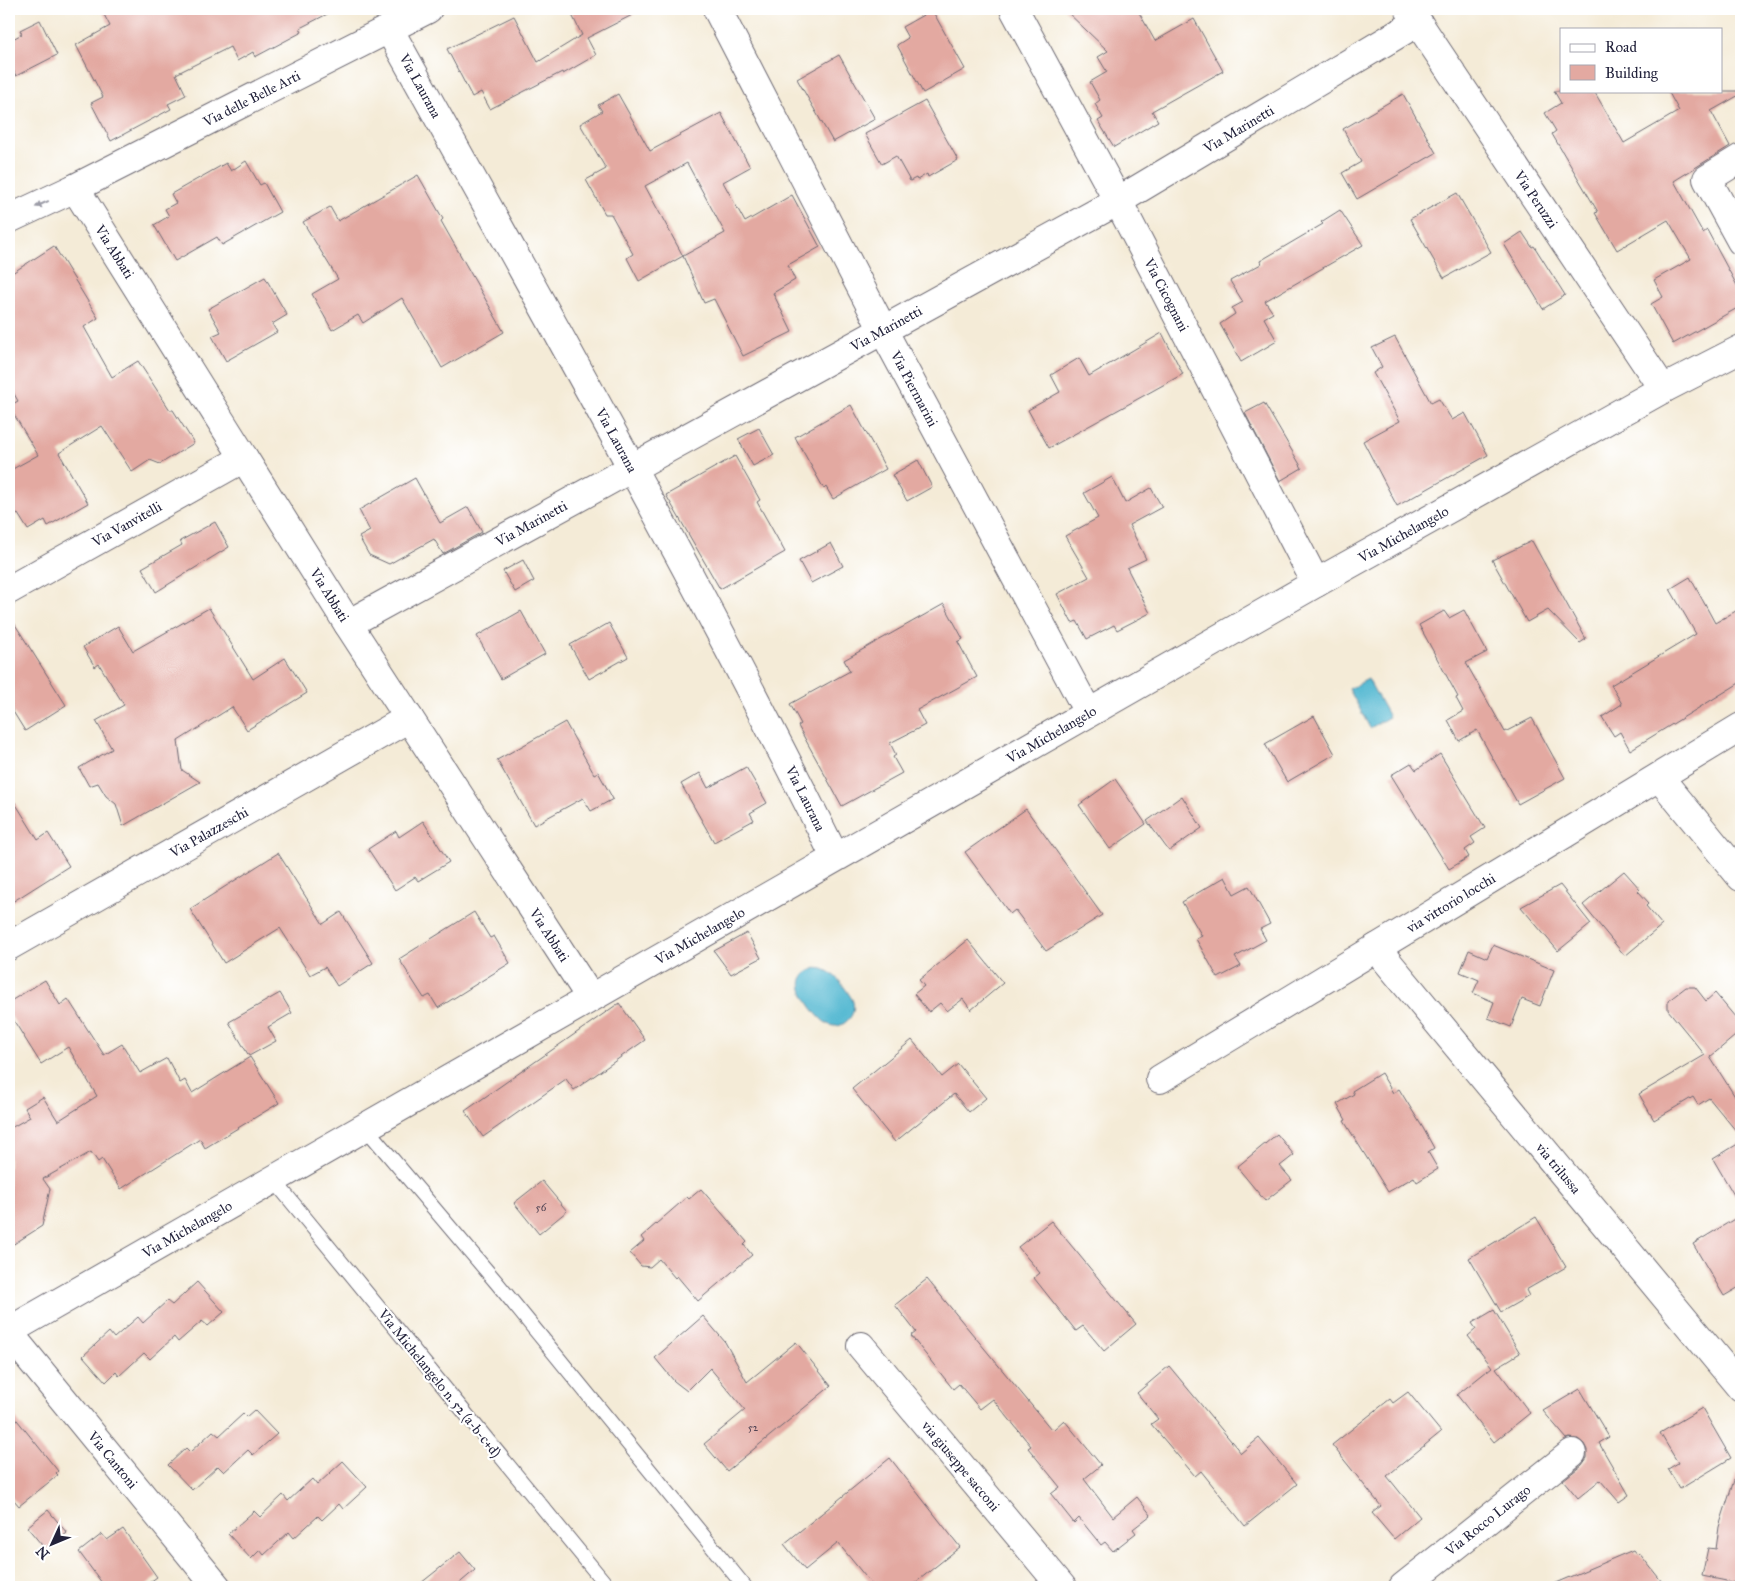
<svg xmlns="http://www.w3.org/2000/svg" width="1750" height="1596" viewBox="0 0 1750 1596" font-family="'IM FELL Great Primer',serif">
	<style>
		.water { fill: #52b8d1; stroke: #3a6d86 }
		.building { fill: #e3a9a1; fill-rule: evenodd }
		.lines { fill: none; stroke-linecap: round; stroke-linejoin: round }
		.lane-casing { stroke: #6c6872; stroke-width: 16 }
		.street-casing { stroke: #6c6872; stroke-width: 30 }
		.lane { stroke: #fff; stroke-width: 14 }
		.street { stroke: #fff; stroke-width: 28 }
		.oneway { fill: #9c9ca7 }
		.labels { text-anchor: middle; stroke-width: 4.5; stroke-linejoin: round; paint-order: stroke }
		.number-label { font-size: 11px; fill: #524454 }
		.street-label { font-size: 14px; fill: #22223b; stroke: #fff }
	</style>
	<rect width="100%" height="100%" fill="#fff"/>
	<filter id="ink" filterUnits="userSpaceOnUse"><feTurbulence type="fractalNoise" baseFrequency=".02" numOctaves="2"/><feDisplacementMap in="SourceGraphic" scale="10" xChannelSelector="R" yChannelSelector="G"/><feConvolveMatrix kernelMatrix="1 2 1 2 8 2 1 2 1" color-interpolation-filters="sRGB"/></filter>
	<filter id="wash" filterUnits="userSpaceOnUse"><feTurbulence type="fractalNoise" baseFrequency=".0096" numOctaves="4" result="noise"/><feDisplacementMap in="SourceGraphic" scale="20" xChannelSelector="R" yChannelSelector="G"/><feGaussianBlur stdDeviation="1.12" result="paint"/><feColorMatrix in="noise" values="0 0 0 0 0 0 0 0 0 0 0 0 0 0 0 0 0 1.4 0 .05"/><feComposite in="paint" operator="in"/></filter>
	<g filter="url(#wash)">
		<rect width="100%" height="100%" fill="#f4ebd7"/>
		<path class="water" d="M1368,679L1389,717L1370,728L1349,689Z
			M817,968C833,969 844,986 852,999C855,1006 854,1014 848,1020C833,1035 820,1019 811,1007C801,992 793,975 817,968Z"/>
		<g id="blocks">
			<path class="building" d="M101,9H337L300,28L302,32L255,57L253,52L237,61L230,47L176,74L186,95L168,104L171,109L111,141L91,103L103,97L76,45L110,26Z
				M569,9H644L587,38L596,55L563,74L562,72L490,109L481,92L472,97L447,49L514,16L538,62L582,35Z
				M1064,9H1137L1155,41L1194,19L1223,71L1152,111L1158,121L1114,147L1098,121L1103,118L1095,104L1100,100L1090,82L1107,72L1098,57L1108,51Z
				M932,10L965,69L923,93L897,45L908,38L902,27Z
				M40,20L57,55L16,76L9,61V41L22,34L20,30Z
				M839,55L875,119L833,142L797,79Z
				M1554,91H1594L1624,143L1679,111L1668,91H1741V94L1711,111L1730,146L1674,181L1703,233L1707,230L1741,293V306L1673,344L1651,304L1663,297L1654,280L1691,259L1668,220L1617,250L1595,213L1598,212L1552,134L1556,131L1545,113L1561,103Z
				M618,94L650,151L721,113L750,167L723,182L745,222L792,195L820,247L788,265L795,280L773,293L792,332L743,356L714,299L704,303L683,256L639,281L627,258L633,254L611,214H605L586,180L606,169L580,124L602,111L598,105ZM687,163L725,233L683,256L645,186Z
				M1403,94L1436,153L1357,199L1342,173L1361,162L1343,129Z
				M925,101L958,160L928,177L927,174L917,180L916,178L910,181L896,156L882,164L865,134Z
				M246,161L260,185L264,183L280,212L222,245L217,237L175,261L154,225L169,216L165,209L176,203L171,194L226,163L231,171Z
				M418,175L443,219L441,221L504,332L442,368L402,298L363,323L358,315L332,330L312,294L338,279L303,222L330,207L338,221Z
				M1457,193L1491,252L1444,278L1410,219Z
				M1340,210L1363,245L1265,301L1273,313L1264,318L1277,341L1241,362L1220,324L1235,314L1232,308L1243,302L1230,281L1261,264L1260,261L1323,224L1321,222Z
				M1522,232L1532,247L1534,246L1565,295L1543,309L1504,244Z
				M54,246L98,318L84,327L112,377L138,361L170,410H173L194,443L160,464L150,460L132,472L102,426L59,453L88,503L48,526L45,520L28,530L18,514L9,519V471L38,455L9,406L18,401L9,385V275Z
				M265,277L287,315L272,324L277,332L226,361L212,336L221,332L208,309Z
				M1162,333L1183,374L1049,448L1028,410L1060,392L1051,375L1079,358L1089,376Z
				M1395,337L1431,403L1439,399L1452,420L1465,413L1488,455L1397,506L1363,441L1400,421L1373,373L1382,367L1372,348Z
				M1264,403L1302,468L1280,481L1245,413Z
				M851,405L886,469L833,499L826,487L824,489L795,437Z
				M759,428L774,455L753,466L738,439Z
				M735,456L760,500L757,502L785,552L720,589L666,495Z
				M918,460L932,487L907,501L892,475Z
				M1112,477L1125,503L1151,488L1162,507L1129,525L1146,559L1127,568L1150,613L1117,630L1114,625L1087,639L1077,621L1072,623L1057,594L1089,577L1065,536L1098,518L1084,493Z
				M415,478L440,523L468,507L482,532L443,554L434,539L389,564L369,555L359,537L370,531L359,510Z
				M215,522L229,547L156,592L142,568L182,545L180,541Z
				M1532,541L1586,639L1580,643L1548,610L1527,622L1492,560Z
				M831,543L843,566L811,583L799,561Z
				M523,560L534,581L515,592L503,571Z
				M1690,577L1715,623L1741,608V682L1630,750L1620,732L1614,736L1602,717L1622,704L1611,685L1696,634L1670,589Z
				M944,604L963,639L958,642L977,677L917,710L925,725L890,743L896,755L893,757L902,773L842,806L798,726L801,724L790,704L850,671L844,660Z
				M209,608L253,679L285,658L307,693L247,730L232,707L178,741L182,770L200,782L123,826L116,804L106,796L98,783L89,786L79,768L112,749L96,721L124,705L99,664L95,667L83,647L118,626L133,651Z
				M1464,610L1487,652L1466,663L1505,732L1532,718L1565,778L1518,804L1477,730L1459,741L1448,720L1463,711L1456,698L1458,697L1419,625L1444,611L1449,618Z
				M521,611L545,654L501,679L477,636Z
				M9,615L66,705L25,731L9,705Z
				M609,623L628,657L589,679L570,645Z
				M1314,716L1335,754L1287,782L1265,744Z
				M565,722L594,774L598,772L613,799L591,811L583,798L534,825L497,760Z
				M1440,754L1485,828L1471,837L1475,843L1465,850L1469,857L1449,869L1391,775L1411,763L1416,770Z
				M746,767L767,803L750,813L754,820L714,842L681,784L700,773L708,788Z
				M1115,779L1146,824L1110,849L1079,805Z
				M9,793L38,840L48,833L69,866L9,904Z
				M1182,796L1202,828L1169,851L1147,821Z
				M1026,809L1102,915L1046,951L1015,910L1010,914L965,852Z
				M423,821L449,862L418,881L415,877L395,890L368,849L396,831L399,837Z
				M278,853L323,924L341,912L373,963L337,986L325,967L310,975L280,928L224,963L190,909Z
				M1624,871L1640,889L1638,891L1649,903L1646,906L1662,925L1625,956L1583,905Z
				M1225,877L1234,894L1249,886L1270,924L1260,929L1266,940L1235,957L1241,966L1218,978L1196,939L1202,936L1182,902Z
				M1560,885L1591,924L1558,951L1521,907Z
				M474,912L490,938L494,936L510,963L438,1008L430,995L424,998L399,959Z
				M747,933L761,958L731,974L714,951Z
				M968,940L1003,983L971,1010L963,999L947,1011L940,1003L929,1012L914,994L924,986L919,980Z
				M1493,945L1554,970L1540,1006L1522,999L1511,1027L1488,1018L1494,1002L1473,993L1479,980L1460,972L1469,950L1487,958Z
				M45,980L60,1005L68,999L104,1055L122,1044L140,1073L167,1058L180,1083L185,1080L192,1093L250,1057L279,1103L205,1148L200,1139L121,1189L102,1159L98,1162L91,1152L43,1179L50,1189L42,1226L9,1247V1129L30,1117L25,1108L43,1097L58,1121L97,1096L68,1047L41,1064L9,1013V1002Z
				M1686,987H1695L1706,1001L1715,993L1741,1024V1031L1710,1057L1741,1106V1137L1709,1098L1698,1105L1693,1097L1654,1120L1639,1094L1705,1055L1668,1010V1001Z
				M280,993L292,1013L268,1027L276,1041L249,1056L229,1022Z
				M619,1003L645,1040L574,1090L566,1079L483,1137L465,1111Z
				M912,1040L942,1077L958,1064L986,1098L969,1112L954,1094L895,1142L852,1089Z
				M1381,1073L1393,1093L1399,1089L1423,1128L1434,1148L1428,1152L1438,1169L1417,1182L1414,1177L1388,1192L1344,1121L1346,1120L1337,1104L1354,1094L1352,1091Z
				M1277,1134L1294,1155L1280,1166L1292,1180L1265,1201L1237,1167Z
				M1741,1142V1207L1713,1159Z
				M542,1181L567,1211L539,1234L514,1203Z
				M701,1189L747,1242L744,1245L752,1255L698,1301L677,1276L675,1278L659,1259L650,1267L641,1266L630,1253L644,1241L641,1237L687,1197L689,1199Z
				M1741,1215V1286L1724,1296L1693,1244Z
				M1536,1217L1566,1267L1526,1290L1529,1296L1501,1312L1469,1258Z
				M1051,1221L1136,1324L1104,1351L1083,1326L1076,1331L1034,1278L1040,1273L1018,1247Z
				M927,1279L1051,1429L1053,1428L1054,1429L1064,1420L1101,1465L1084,1479L1113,1517L1137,1497L1151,1515L1133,1529L1136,1533L1113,1551L1105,1542L1101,1545L1079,1518L1074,1523L1051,1494L1060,1487L1028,1448L1031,1446L993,1399L980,1409L959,1384L953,1389L911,1336L916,1332L895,1305Z
				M197,1282L224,1312L208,1326L202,1321L178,1342L174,1337L150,1359L144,1353L119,1376L116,1372L106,1382L83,1356L109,1332L114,1338L138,1317L143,1323L167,1301L172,1305Z
				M1494,1310L1520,1353L1496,1368L1530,1413L1494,1442L1457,1395L1492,1367L1468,1336L1476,1329L1472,1323Z
				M703,1316L725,1342L747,1382L796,1342L831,1386L727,1471L704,1444L745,1410L710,1368L687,1391L674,1381L655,1358Z
				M1169,1366L1241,1453L1259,1438L1297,1484L1245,1526L1201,1471L1195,1476L1151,1424L1158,1419L1137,1393Z
				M1580,1389L1609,1437L1599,1443L1629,1495L1619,1502L1600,1480L1578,1498L1563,1480L1582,1465L1587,1458V1450L1584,1444L1578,1439L1570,1438L1567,1439L1543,1411Z
				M1408,1392L1441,1432L1387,1476L1420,1517L1394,1539L1372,1513L1381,1506L1332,1445L1390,1399L1393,1403Z
				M1702,1408L1731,1458L1680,1489L1668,1469L1678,1463L1660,1433Z
				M9,1410L58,1471L56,1473L58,1475L19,1506L9,1494Z
				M254,1410L277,1434L253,1455L248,1450L224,1472L218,1466L192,1490L168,1465L186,1448L190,1452L213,1431L219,1436L243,1414L246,1417Z
				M890,1458L960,1547L910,1587H874L838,1543L805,1570L784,1544Z
				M343,1461L367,1487L343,1509L339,1504L322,1520L318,1516L294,1538L289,1532L264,1555L260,1550L251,1559L228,1534L254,1511L260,1517L283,1495L288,1501L312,1479L317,1485Z
				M1736,1474L1741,1475V1584L1702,1576L1708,1548L1716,1549L1719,1527Z
				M48,1510L67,1533L46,1550L27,1527Z
				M123,1529L157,1577L143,1587H105L79,1552L102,1534L107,1540Z
				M1633,1550L1637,1555L1639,1553L1666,1587H1546Z
				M460,1552L475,1570L455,1587H416Z"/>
		</g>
	</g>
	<g filter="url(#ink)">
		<use href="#blocks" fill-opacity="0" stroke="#6c6872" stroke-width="1"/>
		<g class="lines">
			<defs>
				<path id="lane" d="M365,1127L497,1283L745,1587
					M273,1179L608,1587"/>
				<g id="street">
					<path id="s1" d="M717,9L883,330L1088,712"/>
					<path id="s2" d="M1014,9L1118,201L1316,583"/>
					<path id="s3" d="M1409,9L1663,389"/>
					<path id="s4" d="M389,29C541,303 696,576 835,857"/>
					<path d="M1741,158L1707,179L1741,241"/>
					<path id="s5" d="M75,188L348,624L590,997"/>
					<path id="s6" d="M9,219L75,188L428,9"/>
					<path id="s7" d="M9,590L244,458"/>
					<path id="s8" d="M348,624L1118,201L1418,22"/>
					<path d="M1659,777L1741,877"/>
					<path id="s9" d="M9,946L409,718"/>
					<path id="s10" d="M1376,948L1741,1388"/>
					<path id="s11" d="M1160,1079L1741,727"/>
					<path id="s12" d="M9,1331L1316,583L1663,389L1741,349"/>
					<path id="s13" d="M9,1333L217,1587"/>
					<path id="s14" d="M861,1346L1062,1587"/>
					<path id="s15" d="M1403,1587L1572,1453"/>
				</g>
			</defs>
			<use href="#lane" class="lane-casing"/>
			<use href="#street" class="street-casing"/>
			<use href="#lane" class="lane"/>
			<use href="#street" class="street"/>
		</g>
		<defs><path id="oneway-solid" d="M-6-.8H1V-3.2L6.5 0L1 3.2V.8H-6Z" transform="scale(1.25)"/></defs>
		<use class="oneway" href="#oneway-solid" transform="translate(42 204) rotate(155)"/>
	</g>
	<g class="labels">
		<g class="number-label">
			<text x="541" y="1211">56</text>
			<text x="753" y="1431">52</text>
		</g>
		<g class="street-label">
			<text dy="5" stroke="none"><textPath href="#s4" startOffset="65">Via Laurana</textPath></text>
			<text dy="5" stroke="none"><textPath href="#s6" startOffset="271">Via delle Belle Arti</textPath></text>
			<text dy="5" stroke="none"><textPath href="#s8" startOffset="1019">Via Marinetti</textPath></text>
			<text dy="5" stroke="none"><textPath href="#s3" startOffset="229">Via Peruzzi</textPath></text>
			<text dy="5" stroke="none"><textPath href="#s5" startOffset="75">Via Abbati</textPath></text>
			<text dy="5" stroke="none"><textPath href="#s2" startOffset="324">Via Cicognani</textPath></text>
			<text dy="5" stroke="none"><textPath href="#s8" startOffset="614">Via Marinetti</textPath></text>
			<text dy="5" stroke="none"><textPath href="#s1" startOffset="428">Via Piermarini</textPath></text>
			<text dy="5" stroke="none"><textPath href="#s4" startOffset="470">Via Laurana</textPath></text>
			<text dy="5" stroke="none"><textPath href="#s8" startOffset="209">Via Marinetti</textPath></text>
			<text dy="5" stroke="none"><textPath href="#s7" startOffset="135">Via Vanvitelli</textPath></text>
			<text dy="5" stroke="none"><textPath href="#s12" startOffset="1606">Via Michelangelo</textPath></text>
			<text dy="5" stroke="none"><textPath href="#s5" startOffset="480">Via Abbati</textPath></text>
			<text dy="5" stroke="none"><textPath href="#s12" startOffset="1201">Via Michelangelo</textPath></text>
			<text dy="5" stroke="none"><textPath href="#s4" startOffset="875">Via Laurana</textPath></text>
			<text dy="5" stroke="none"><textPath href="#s9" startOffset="230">Via Palazzeschi</textPath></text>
			<text dy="5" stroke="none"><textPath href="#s11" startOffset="340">via vittorio locchi</textPath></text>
			<text dy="5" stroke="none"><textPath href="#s5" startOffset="885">Via Abbati</textPath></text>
			<text dy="5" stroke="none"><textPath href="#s12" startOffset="796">Via Michelangelo</textPath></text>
			<text dy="5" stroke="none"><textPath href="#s10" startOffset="286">via trilussa</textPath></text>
			<text dy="5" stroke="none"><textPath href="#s12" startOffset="205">Via Michelangelo</textPath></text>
			<text transform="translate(440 1383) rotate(51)" y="5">Via Michelangelo n. 52 (a-b-c+d)</text>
			<text dy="5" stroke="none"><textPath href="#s13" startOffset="164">Via Cantoni</textPath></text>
			<text dy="5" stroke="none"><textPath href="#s14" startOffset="156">via giuseppe sacconi</textPath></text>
			<text dy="5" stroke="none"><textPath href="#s15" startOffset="108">Via Rocco Lurago</textPath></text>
		</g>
	</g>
	<rect width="1750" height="1596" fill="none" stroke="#fff" stroke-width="30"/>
	<rect x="1560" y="28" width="162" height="65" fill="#ffffff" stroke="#a7a7b1"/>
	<rect x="1570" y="44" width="25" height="8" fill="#ffffff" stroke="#a7a7b1"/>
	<text x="1605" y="52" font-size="15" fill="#22223b">Road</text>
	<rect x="1570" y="65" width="25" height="15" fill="#e3a9a1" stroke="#a7a7b1"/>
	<text x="1605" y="78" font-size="15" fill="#22223b">Building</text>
	<g transform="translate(52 1544) rotate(226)" stroke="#ffffff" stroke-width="4" paint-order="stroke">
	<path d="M0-4L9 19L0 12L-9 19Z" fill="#22223b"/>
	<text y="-8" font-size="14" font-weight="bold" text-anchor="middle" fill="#22223b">N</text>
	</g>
</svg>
